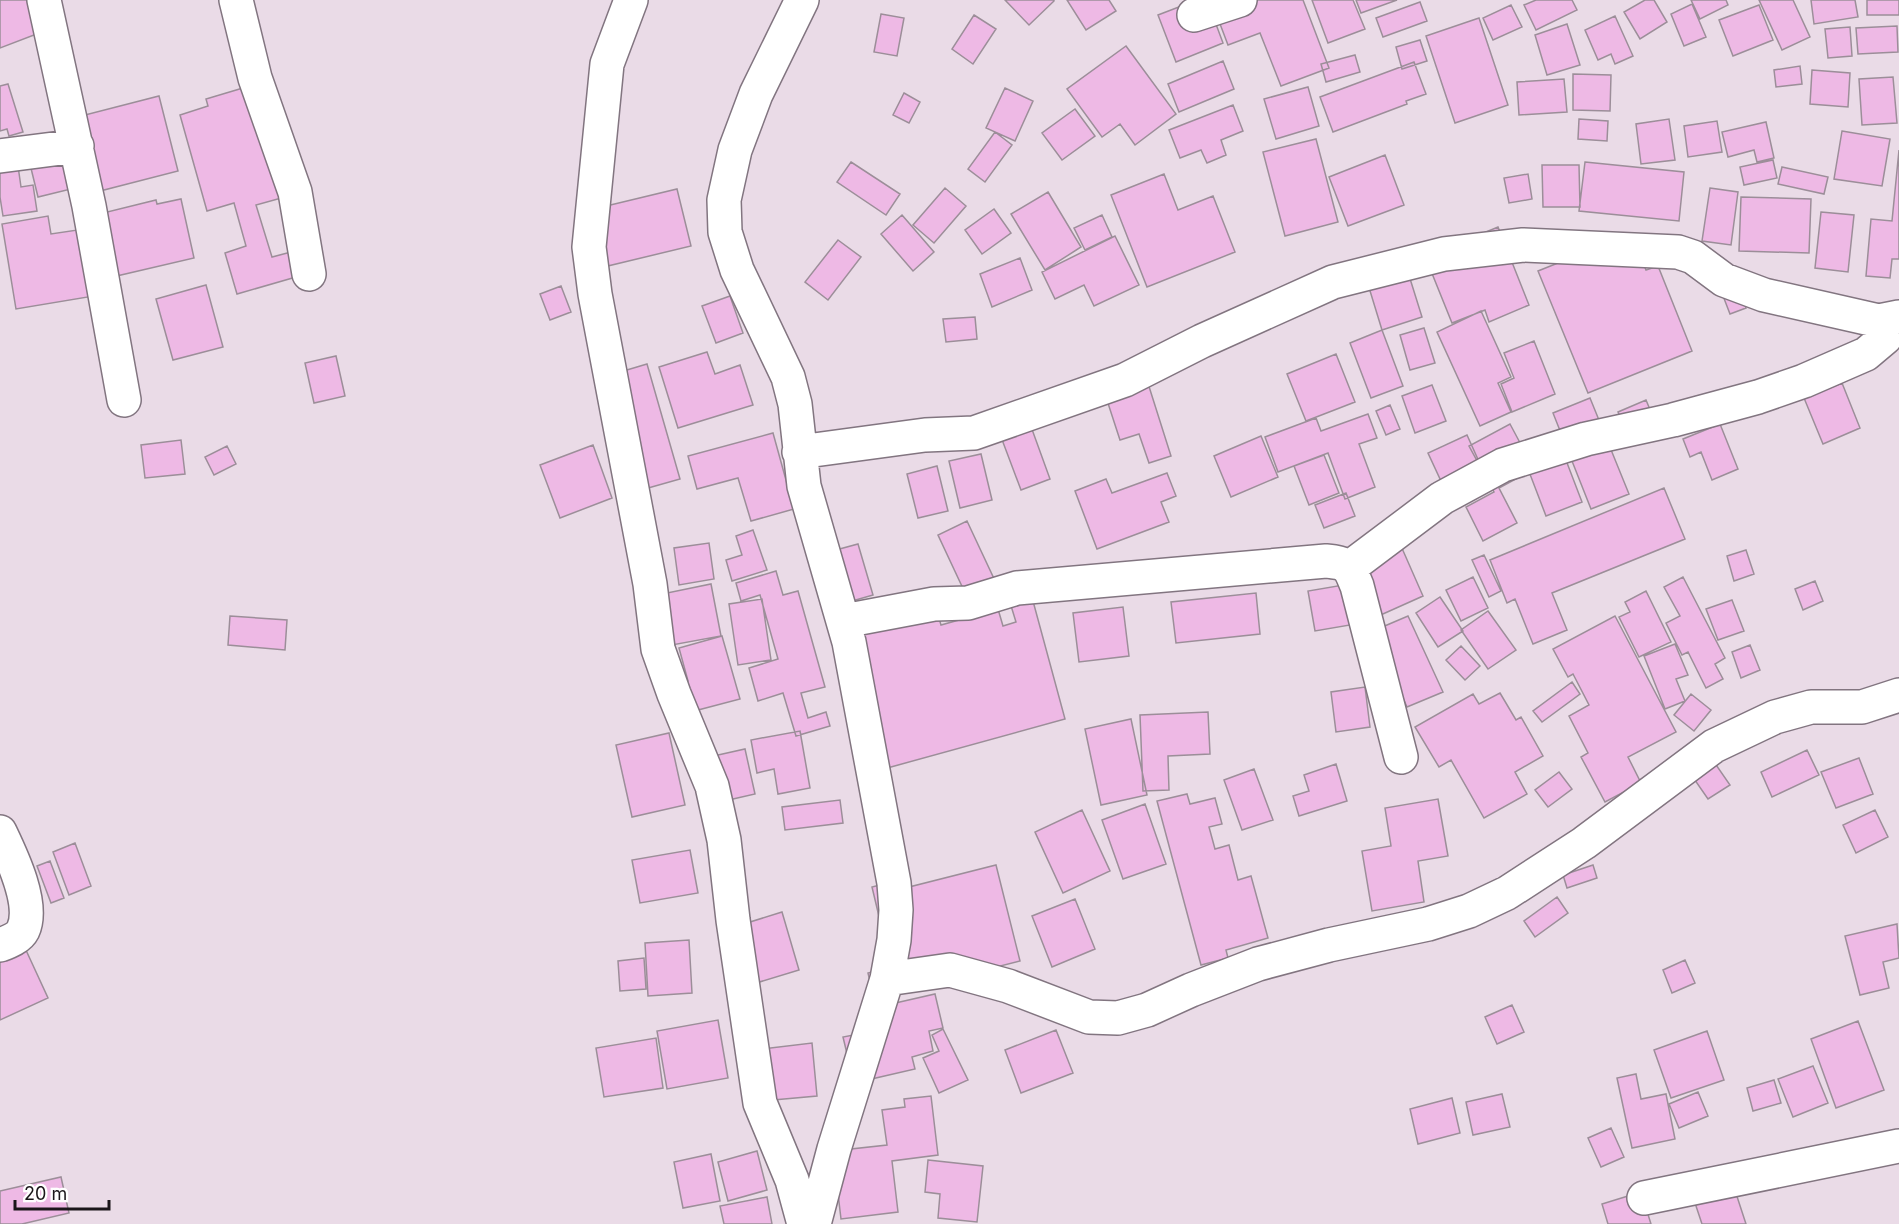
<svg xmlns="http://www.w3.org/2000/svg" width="1899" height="1224" viewBox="0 0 1899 1224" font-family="Inter,sans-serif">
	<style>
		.building { fill: #eeb9e5; stroke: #9c8e99; stroke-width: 1.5 }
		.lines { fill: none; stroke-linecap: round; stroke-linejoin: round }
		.minor-casing { stroke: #827580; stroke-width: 36 }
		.minor { stroke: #fff; stroke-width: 33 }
	</style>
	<rect width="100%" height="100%" fill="#eadbe7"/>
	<path class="building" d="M0,0H35L47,30L0,48Z
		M1005,0H1054V1L1029,25Z
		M1067,0H1109L1116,11L1086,30Z
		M1197,0H1207L1223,43L1176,62L1158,15Z
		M1211,0H1303L1329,68L1281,86L1260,33L1228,45Z
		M1312,0H1353L1365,29L1328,43Z
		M1356,0H1397L1361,13Z
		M1536,0H1572L1577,10L1536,30L1524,5Z
		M1645,0H1654L1667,22L1640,39L1624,12Z
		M1691,0H1726L1728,5L1700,19Z
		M1759,0H1793L1810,37L1782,50Z
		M1811,0H1855L1858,17L1814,24Z
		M1867,0H1899V15H1867Z
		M1420,2L1427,21L1383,37L1376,18Z
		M1692,4L1706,37L1684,46L1671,14Z
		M1511,5L1522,27L1493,40L1483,18Z
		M1759,5L1773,40L1733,56L1719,20Z
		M881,14L904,18L897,56L874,52Z
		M974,15L996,29L973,64L952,49Z
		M1615,16L1633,56L1615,64L1611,54L1598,60L1585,30Z
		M1479,18L1508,105L1455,123L1426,36Z
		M1567,24L1580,65L1547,75L1535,35Z
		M1897,26L1898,52L1858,54L1856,28Z
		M1850,27L1852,56L1828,58L1825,29Z
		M1420,40L1427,61L1402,69L1396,47Z
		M1126,46L1176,114L1135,145L1120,124L1102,137L1067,89Z
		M1355,55L1360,72L1326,82L1321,64Z
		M1223,61L1234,89L1179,112L1168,84Z
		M1414,62L1426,94L1406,101L1407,104L1333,132L1320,97Z
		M1800,66L1802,84L1776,87L1774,70Z
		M1812,70L1850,73L1848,107L1810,104Z
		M1573,74L1611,75L1610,111L1573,110Z
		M1893,77L1897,123L1862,125L1859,79Z
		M1564,79L1567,112L1519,115L1517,82Z
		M8,84L23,132L9,136L7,129L0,131V86Z
		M253,85L285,197L256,205L272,257L295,251L303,275L237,294L225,253L246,246L234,203L207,211L180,115L208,106L206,99Z
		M1308,87L1319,126L1276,139L1264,99Z
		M1005,88L1033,101L1015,141L986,128Z
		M904,93L920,102L909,123L893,115Z
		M159,96L178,171L100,191L81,116Z
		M1233,105L1243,131L1221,140L1226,155L1207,163L1201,150L1180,158L1169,130Z
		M1075,109L1095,136L1062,160L1042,133Z
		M1579,119L1608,121L1607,141L1578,139Z
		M1669,119L1675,160L1641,164L1636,124Z
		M1717,121L1722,152L1688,157L1684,126Z
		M1766,122L1774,158L1757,162L1754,150L1728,157L1722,132Z
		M1842,131L1890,139L1882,186L1834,179Z
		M995,132L1012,145L985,182L968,169Z
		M1316,139L1338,222L1285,236L1263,152Z
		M1899,150V259H1892L1890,278L1866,276L1871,219L1892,221Z
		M67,151L75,188L38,197L29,160Z
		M1385,155L1404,205L1348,226L1329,177Z
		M1773,160L1777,178L1744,185L1740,167Z
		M851,162L900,194L886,215L837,182Z
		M1585,162L1684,172L1679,221L1579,211Z
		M1542,165H1579L1580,207H1543Z
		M18,166L21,187L33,185L37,211L3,216L0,197V168Z
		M1782,167L1828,177L1824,194L1778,184Z
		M1164,174L1178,210L1213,196L1235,252L1147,287L1111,195Z
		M1528,174L1532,199L1509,203L1504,178Z
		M945,188L966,206L934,243L913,225Z
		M1710,188L1738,192L1731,245L1702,241Z
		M677,189L691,246L591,270L577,213Z
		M1048,192L1081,247L1045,270L1011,214Z
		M1741,197L1811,199L1809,253L1739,251Z
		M181,199L194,258L108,278L103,213L156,200L157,204Z
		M994,209L1011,233L982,254L965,230Z
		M1821,212L1854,215L1848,272L1815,268Z
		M902,215L934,252L913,271L881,234Z
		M1102,215L1112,237L1085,250L1074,228Z
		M48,216L51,234L84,229L94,296L16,309L2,224Z
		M1498,227L1529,305L1489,322L1485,310L1452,323L1427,261L1457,244Z
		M1115,236L1139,285L1094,306L1084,285L1055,299L1042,272Z
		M838,240L861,257L828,300L805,282Z
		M1637,247L1646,270L1658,266L1692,351L1588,393L1538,271L1588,251L1593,265Z
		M1020,258L1032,290L992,307L980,274Z
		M1407,269L1422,317L1382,330L1367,281Z
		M1736,282L1746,308L1730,314L1720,288Z
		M206,285L223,347L173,360L156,299Z
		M561,286L571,312L550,320L540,294Z
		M730,296L743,333L716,343L702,306Z
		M1481,311L1511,377L1498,383L1511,412L1480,426L1437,332Z
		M975,317L977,339L946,342L943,319Z
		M1424,328L1435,363L1410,370L1400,335Z
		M1382,330L1403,386L1371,398L1350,343Z
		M1534,341L1555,394L1512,412L1501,384L1514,378L1504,353Z
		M707,352L715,374L740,365L753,405L678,428L659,367Z
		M1336,354L1355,402L1306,421L1287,374Z
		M336,356L345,396L314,403L305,363Z
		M647,364L680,479L634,492L620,372Z
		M1146,377L1171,456L1149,463L1139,434L1120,440L1104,391Z
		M1842,383L1860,428L1823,444L1804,398Z
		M1432,385L1446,421L1415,433L1402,396Z
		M1590,398L1629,494L1591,509L1553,413Z
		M1646,400L1659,431L1630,442L1618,412Z
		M1390,405L1400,429L1386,435L1376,411Z
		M1025,410L1050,479L1021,490L995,421Z
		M1368,414L1377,438L1359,444L1375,487L1345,499L1328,453L1278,472L1265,437L1316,418L1321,431Z
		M1510,424L1534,469L1499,488L1517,523L1483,541L1466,507L1494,492L1469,446Z
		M1720,424L1738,469L1712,480L1701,452L1690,457L1683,439Z
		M773,433L794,509L751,521L738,478L697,489L688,456Z
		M1467,435L1485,475L1447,494L1428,453Z
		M1261,436L1278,477L1231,497L1214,456Z
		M181,440L185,474L145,478L141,445Z
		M593,445L612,498L560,518L540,465Z
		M227,446L236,464L214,475L205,457Z
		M981,454L992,500L960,508L949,461Z
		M1324,455L1339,493L1309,505L1294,466Z
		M1564,455L1582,502L1546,516L1528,469Z
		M937,466L948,511L918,518L907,474Z
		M1167,473L1176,496L1161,502L1169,522L1097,549L1075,491L1106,479L1112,493Z
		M1664,488L1685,539L1552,593L1567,630L1533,644L1515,599L1507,603L1490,560Z
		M1346,493L1355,516L1324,528L1315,505Z
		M967,521L996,583L967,597L938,535Z
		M753,530L767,570L732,581L726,560L742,555L736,536Z
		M709,543L714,579L679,585L674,548Z
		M858,544L873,595L835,606L821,554Z
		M1401,546L1423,596L1374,618L1351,568Z
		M1746,550L1754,574L1734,581L1727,556Z
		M1484,555L1501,591L1489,597L1472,560Z
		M776,571L783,595L798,591L825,687L801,693L808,718L826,712L830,726L796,736L783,693L758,701L749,668L778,659L760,595L741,601L736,583Z
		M1473,577L1488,608L1461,621L1446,590Z
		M1683,577L1725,658L1715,664L1723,679L1706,688L1688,652L1682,655L1666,623L1680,616L1664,587Z
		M1815,581L1823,601L1803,610L1795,589Z
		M711,584L721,636L672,645L662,594Z
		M1349,584L1356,624L1315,631L1308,591Z
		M1030,590L1065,719L880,770L842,634L936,608L941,625L998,609L1003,626L1016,622L1008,596Z
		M1646,591L1671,642L1639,657L1619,617L1630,612L1625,602Z
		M1256,593L1260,634L1176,643L1171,602Z
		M1440,597L1463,631L1438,647L1416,613Z
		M762,599L771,660L738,665L729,604Z
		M1732,600L1744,631L1718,640L1706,609Z
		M1123,607L1129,656L1079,662L1073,613Z
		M1488,611L1516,650L1488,669L1461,630Z
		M230,616L287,620L285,650L228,645Z
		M1408,616L1443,692L1407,707L1373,631Z
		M1615,616L1676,732L1628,757L1641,783L1605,802L1581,757L1588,753L1569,716L1589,705L1573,674L1568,677L1553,649Z
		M722,636L740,699L679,715L671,686L688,681L679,648Z
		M1675,644L1688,675L1676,679L1685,701L1665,709L1644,656Z
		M1750,645L1760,670L1741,678L1732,652Z
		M1461,646L1480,666L1465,680L1446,660Z
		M1572,682L1580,694L1542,722L1533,711Z
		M1365,687L1370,727L1336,732L1331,692Z
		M1500,693L1516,720L1521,717L1543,756L1515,772L1527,794L1484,818L1451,760L1439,767L1415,727L1473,694L1479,704Z
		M1691,694L1711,710L1694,731L1674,715Z
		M1208,712L1210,754L1168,756L1169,790L1143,791L1140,715Z
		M1131,719L1147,795L1101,805L1085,729Z
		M800,731L810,788L778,794L774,769L757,773L751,740Z
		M669,733L685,805L632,817L616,745Z
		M745,749L755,794L711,804L700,759Z
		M1807,750L1819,775L1772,797L1761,772Z
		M1859,758L1873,794L1836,808L1821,772Z
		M1712,759L1730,785L1708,799L1690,773Z
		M1336,764L1347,801L1299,816L1293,796L1309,791L1304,775Z
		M1254,769L1273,820L1242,830L1224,780Z
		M1559,772L1572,789L1548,807L1535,790Z
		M1187,794L1190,804L1215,798L1222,824L1209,827L1215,849L1229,845L1238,880L1251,876L1268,938L1226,950L1228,958L1201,965L1157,801Z
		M1438,799L1448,856L1418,861L1424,902L1372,911L1362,851L1391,846L1385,808Z
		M840,800L843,823L785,830L782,807Z
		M1145,804L1166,864L1123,879L1102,820Z
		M1082,810L1110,871L1063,893L1035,832Z
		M1875,810L1888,837L1856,853L1843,825Z
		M75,843L91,886L69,895L53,852Z
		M690,850L698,893L640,903L632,860Z
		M50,861L64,898L51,903L37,866Z
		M996,865L1020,961L874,998L868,973L891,967L872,887L903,879L905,888Z
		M1593,865L1597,878L1567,888L1563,875Z
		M1557,897L1568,913L1535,937L1524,921Z
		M1075,899L1095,949L1052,967L1032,916Z
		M782,912L799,970L733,990L718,932Z
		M1897,924L1899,958L1883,962L1889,988L1860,995L1845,936Z
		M689,940L692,993L648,996L645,943Z
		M25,948L48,998L0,1020V960Z
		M644,958L646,989L620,991L618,961Z
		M1685,960L1695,983L1672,993L1663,970Z
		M935,994L943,1028L929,1031L933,1051L912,1057L915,1069L854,1083L843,1037L874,1031L869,1009Z
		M1512,1005L1524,1032L1497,1044L1485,1017Z
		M718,1020L728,1078L667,1089L657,1031Z
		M1858,1021L1884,1090L1836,1108L1811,1039Z
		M943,1029L968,1080L939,1093L923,1058L939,1051L932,1035Z
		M1056,1030L1073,1073L1021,1093L1005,1050Z
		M1707,1031L1724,1080L1671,1098L1654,1050Z
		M656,1038L663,1088L604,1097L596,1048Z
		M812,1043L817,1096L751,1102L762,1049Z
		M1813,1066L1828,1103L1793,1117L1778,1079Z
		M1636,1074L1641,1099L1666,1094L1675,1139L1632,1148L1617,1078Z
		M1774,1080L1781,1103L1753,1111L1747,1088Z
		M1698,1092L1708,1116L1679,1128L1669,1104Z
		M1502,1094L1510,1127L1473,1135L1466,1102Z
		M931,1096L938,1155L892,1161L898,1212L841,1219L833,1151L887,1145L882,1110L905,1107L904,1099Z
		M1452,1098L1460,1133L1418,1144L1410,1109Z
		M1611,1128L1624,1157L1601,1167L1588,1138Z
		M757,1151L767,1190L728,1201L718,1162Z
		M711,1154L720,1201L683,1208L674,1162Z
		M928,1160L983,1166L977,1222L938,1218L940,1194L925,1192Z
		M1729,1172L1746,1224H1702L1689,1185Z
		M61,1177L69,1213L22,1224H0V1191Z
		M1641,1192L1651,1224H1608L1602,1204Z
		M767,1197L772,1224H724L720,1206Z"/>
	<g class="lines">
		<defs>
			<path id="minor" d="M44,0L89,206L124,400
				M236,0L255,78L295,192L309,274
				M631,0L607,64L589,247L595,294L650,584L658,649L674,694L712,786L724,840L733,920L760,1103L792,1180L804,1224
				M802,0L756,94L735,150L724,200L725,232L737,270L788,377L795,404L804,486L849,642L894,883L896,910L894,940L887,979L834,1149L814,1224
				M1194,15L1240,0
				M0,156L77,146
				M799,452L925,435L974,433L1125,380L1202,341L1333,282L1444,254L1523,245L1678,252L1693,257L1724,280L1764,295L1879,321L1899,317
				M1349,568L1442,498L1503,465L1586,439L1673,420L1758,397L1804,381L1866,354L1885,338L1899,317
				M844,621L934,604L968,603L1017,588L1326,561C1348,563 1349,566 1357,586L1401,757
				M0,832C11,855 35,904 23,930C19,938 8,942 0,945
				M887,979L950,970L1008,986L1089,1017L1118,1018L1147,1010L1191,990L1258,964L1329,945L1428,924L1469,911L1507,893L1584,843L1714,746L1775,717L1811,707H1862L1899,695
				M1644,1198L1899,1146"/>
		</defs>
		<use href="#minor" class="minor-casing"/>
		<use href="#minor" class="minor"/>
	</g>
	<path d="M15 1200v9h94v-9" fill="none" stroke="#1b161a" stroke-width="3"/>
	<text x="24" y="1200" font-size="18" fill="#1b161a" stroke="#ffffff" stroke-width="4.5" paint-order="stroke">20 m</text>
</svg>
